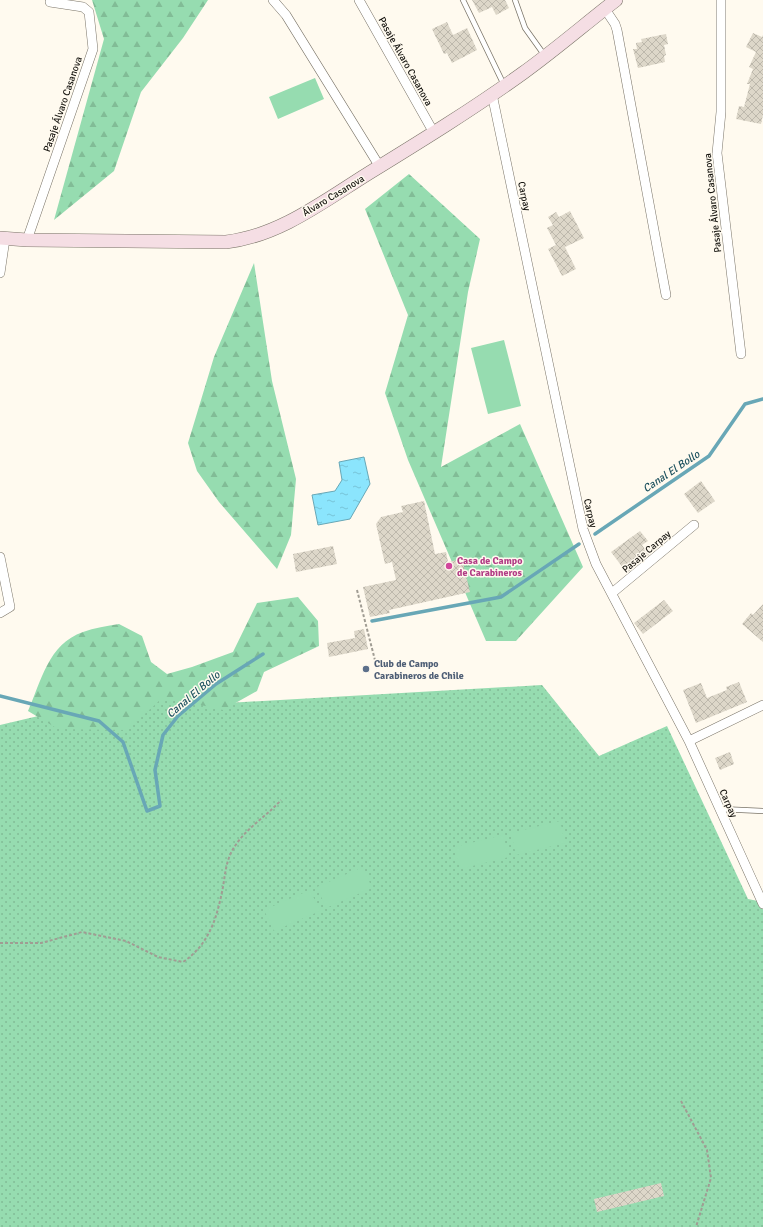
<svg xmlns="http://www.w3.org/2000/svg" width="763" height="1227" viewBox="0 0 763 1227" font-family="Signika,sans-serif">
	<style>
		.grass { fill: url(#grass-dots) }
		.forest { fill: url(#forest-firs) }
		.garden { fill: #96dcb0 }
		.water { fill: url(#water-ripples); stroke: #68a7b6 }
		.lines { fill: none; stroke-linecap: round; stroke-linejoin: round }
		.stream { stroke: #68a7b6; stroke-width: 3.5 }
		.building { fill: url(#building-cross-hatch) }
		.lane-casing { stroke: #7a7468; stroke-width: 6 }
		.street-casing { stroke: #7a7468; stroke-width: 10 }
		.secondary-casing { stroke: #7a7468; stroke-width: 14 }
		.path { stroke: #a09c93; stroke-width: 2; stroke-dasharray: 3 2; stroke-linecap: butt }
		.lane { stroke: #fff; stroke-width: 4.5 }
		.street { stroke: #fff; stroke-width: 9 }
		.secondary { stroke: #f5dee4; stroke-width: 13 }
		.hotel-dot { fill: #d1479c; stroke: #fffaef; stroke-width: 1.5 }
		.service-dot { fill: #5c6f8a; stroke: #fffaef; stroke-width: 1.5 }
		.labels { text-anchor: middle; stroke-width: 3; stroke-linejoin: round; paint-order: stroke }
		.street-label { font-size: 10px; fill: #171510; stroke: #fffaef }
		.hotel-label { font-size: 10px; font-weight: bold; fill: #b23c85; stroke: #fffaef; text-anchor: start }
		.service-label { font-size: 10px; font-weight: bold; fill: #4e5e75; stroke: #fffaef; text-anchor: start }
		.water-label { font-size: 11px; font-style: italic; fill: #1e525f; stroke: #fffaef }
	</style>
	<defs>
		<pattern id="grass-dots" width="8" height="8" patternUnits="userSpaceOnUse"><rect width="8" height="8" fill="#96dcb0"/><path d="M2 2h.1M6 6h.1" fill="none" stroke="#81bc96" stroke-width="1.8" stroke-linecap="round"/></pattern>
		<pattern id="forest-firs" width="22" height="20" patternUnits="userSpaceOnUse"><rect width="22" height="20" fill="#96dcb0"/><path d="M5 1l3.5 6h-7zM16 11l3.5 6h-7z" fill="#81bc96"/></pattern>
		<pattern id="water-ripples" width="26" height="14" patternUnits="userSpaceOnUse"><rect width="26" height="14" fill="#8be5fd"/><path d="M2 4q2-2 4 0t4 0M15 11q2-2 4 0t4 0" fill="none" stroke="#77c4d8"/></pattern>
		<pattern id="building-cross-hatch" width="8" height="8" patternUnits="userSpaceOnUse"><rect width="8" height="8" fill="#ddd7c9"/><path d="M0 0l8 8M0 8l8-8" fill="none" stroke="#bdb8ac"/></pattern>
	</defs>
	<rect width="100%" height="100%" fill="#fffaef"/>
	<path class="grass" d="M542,685L599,756L667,726L748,899L763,902V1227H0V725L166,686L227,703Z"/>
	<path class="forest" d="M92,0H208L183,38L141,92L114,171L54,220L104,39Z
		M409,174L480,239L468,292L441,467L520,424L583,567L516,641H486L408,460L385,393L408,315L365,209Z
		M254,263L272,381L296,479L291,535L277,569L219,502L197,471L188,443L214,357Z
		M298,597L318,621L319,646L264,672L257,691L223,710L183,701H159L127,730L58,729L28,711C41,682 48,644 83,632C94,628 107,626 119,624L142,636L151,662L167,674L192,667L233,652L257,603Z"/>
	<path class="garden" d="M315,78L324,99L278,119L269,97Z
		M504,340L521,406L488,414L471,348Z
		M560,821L565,843L516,855L511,833Z
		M503,835L509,857L460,869L454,847Z
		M363,867L372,888L326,908L317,887Z
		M310,890L320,911L274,931L264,910Z"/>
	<path class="water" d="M364,457L370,484L350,519L318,525L312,495L335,491L342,480L339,462Z"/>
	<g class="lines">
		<path class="stream" d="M595,534L709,456L745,404L763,399
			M372,621L501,597L579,544
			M0,696L99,721L123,742L147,811L160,806L155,770L163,735L178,716L216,684L263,654"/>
	</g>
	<path class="building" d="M472,0H505L509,8L496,15L492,7L479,13Z
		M447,22L453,35L467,28L477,50L452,63L447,53L444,54L432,29Z
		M753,33L762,37L763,35V115L761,124L736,119L739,106L744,107L750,84H747L753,69L749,67L756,52L746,47Z
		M666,34L668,44L664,45L666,55L664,56L665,62L638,68L633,49H637L636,43L642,42L641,39Z
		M570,211L584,238L565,247L576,269L562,276L548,249L556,245L547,228L553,225L548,217L556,212L559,217Z
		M701,481L715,501L698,513L684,494Z
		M424,501L435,554L446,552L448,562L462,559L470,592L389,610L390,613L370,617L363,587L396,580L392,562L385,564L376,524L381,517L403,512L401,506Z
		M640,531L648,541L642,545L649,555L627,573L611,552Z
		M333,546L337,564L296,572L293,554Z
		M664,600L673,611L643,634L634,623Z
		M763,604V642L742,624L751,613L753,615Z
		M364,629L368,649L329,657L327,643L355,638L354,631Z
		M739,682L747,702L696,723L683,690L701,683L707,698L727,690L726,687Z
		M730,752L734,764L720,770L715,758Z
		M661,1183L664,1196L597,1212L594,1199Z"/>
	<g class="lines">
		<defs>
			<path id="lane" d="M463,0L504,85
				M515,0L525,28L545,56
				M720,809L763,811"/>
			<path id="street" d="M273,0L286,15L380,167
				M359,0L434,133
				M721,0V112L717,153L741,354
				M605,9L615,24L617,30L666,295
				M492,94L583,529L596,564L689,741L763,904
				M27,240L93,49L89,12L83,7L50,2
				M0,273L5,239
				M0,557L10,607L0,613
				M612,593L694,525
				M689,741L763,705"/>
			<path id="secondary" d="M0,238L27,240L226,242C279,236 324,201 369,173C421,141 473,109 523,73C555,50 585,24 616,0"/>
		</defs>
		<use href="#lane" class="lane-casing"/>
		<use href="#street" class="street-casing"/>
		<use href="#secondary" class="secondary-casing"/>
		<path class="path" d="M357,590L377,668
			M0,943H41L82,932L126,941L158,957L183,962C208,945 216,921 222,892C225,878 225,864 232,851C244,829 265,818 281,800
			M681,1101L707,1150L711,1178L696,1227"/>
		<use href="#lane" class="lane"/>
		<use href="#street" class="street"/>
		<use href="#secondary" class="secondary"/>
	</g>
	<circle class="hotel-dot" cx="449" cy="566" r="4"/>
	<circle class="service-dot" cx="366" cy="669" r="4"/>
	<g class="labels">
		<g class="street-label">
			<text transform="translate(406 61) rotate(61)" y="4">Pasaje Álvaro Casanova</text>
			<text transform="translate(62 104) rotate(-71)" y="4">Pasaje Álvaro Casanova</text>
			<text transform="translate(333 195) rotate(-31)" y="4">Álvaro Casanova</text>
			<text transform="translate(525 196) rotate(78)" y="4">Carpay</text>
			<text transform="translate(712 203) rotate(-96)" y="4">Pasaje Álvaro Casanova</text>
			<text transform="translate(591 513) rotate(77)" y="4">Carpay</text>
			<text transform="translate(646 551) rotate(-40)" y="4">Pasaje Carpay</text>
			<text transform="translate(729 803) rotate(66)" y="4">Carpay</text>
		</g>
		<g class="hotel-label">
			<text x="457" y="564">Casa de Campo<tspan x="457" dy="12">de Carabineros</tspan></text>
		</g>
		<g class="service-label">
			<text x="374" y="667">Club de Campo<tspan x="374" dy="12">Carabineros de Chile</tspan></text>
		</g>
		<g class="water-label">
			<text transform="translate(671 471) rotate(-34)" y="4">Canal El Bollo</text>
			<text transform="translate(193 694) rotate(-40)" y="4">Canal El Bollo</text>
		</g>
	</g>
</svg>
